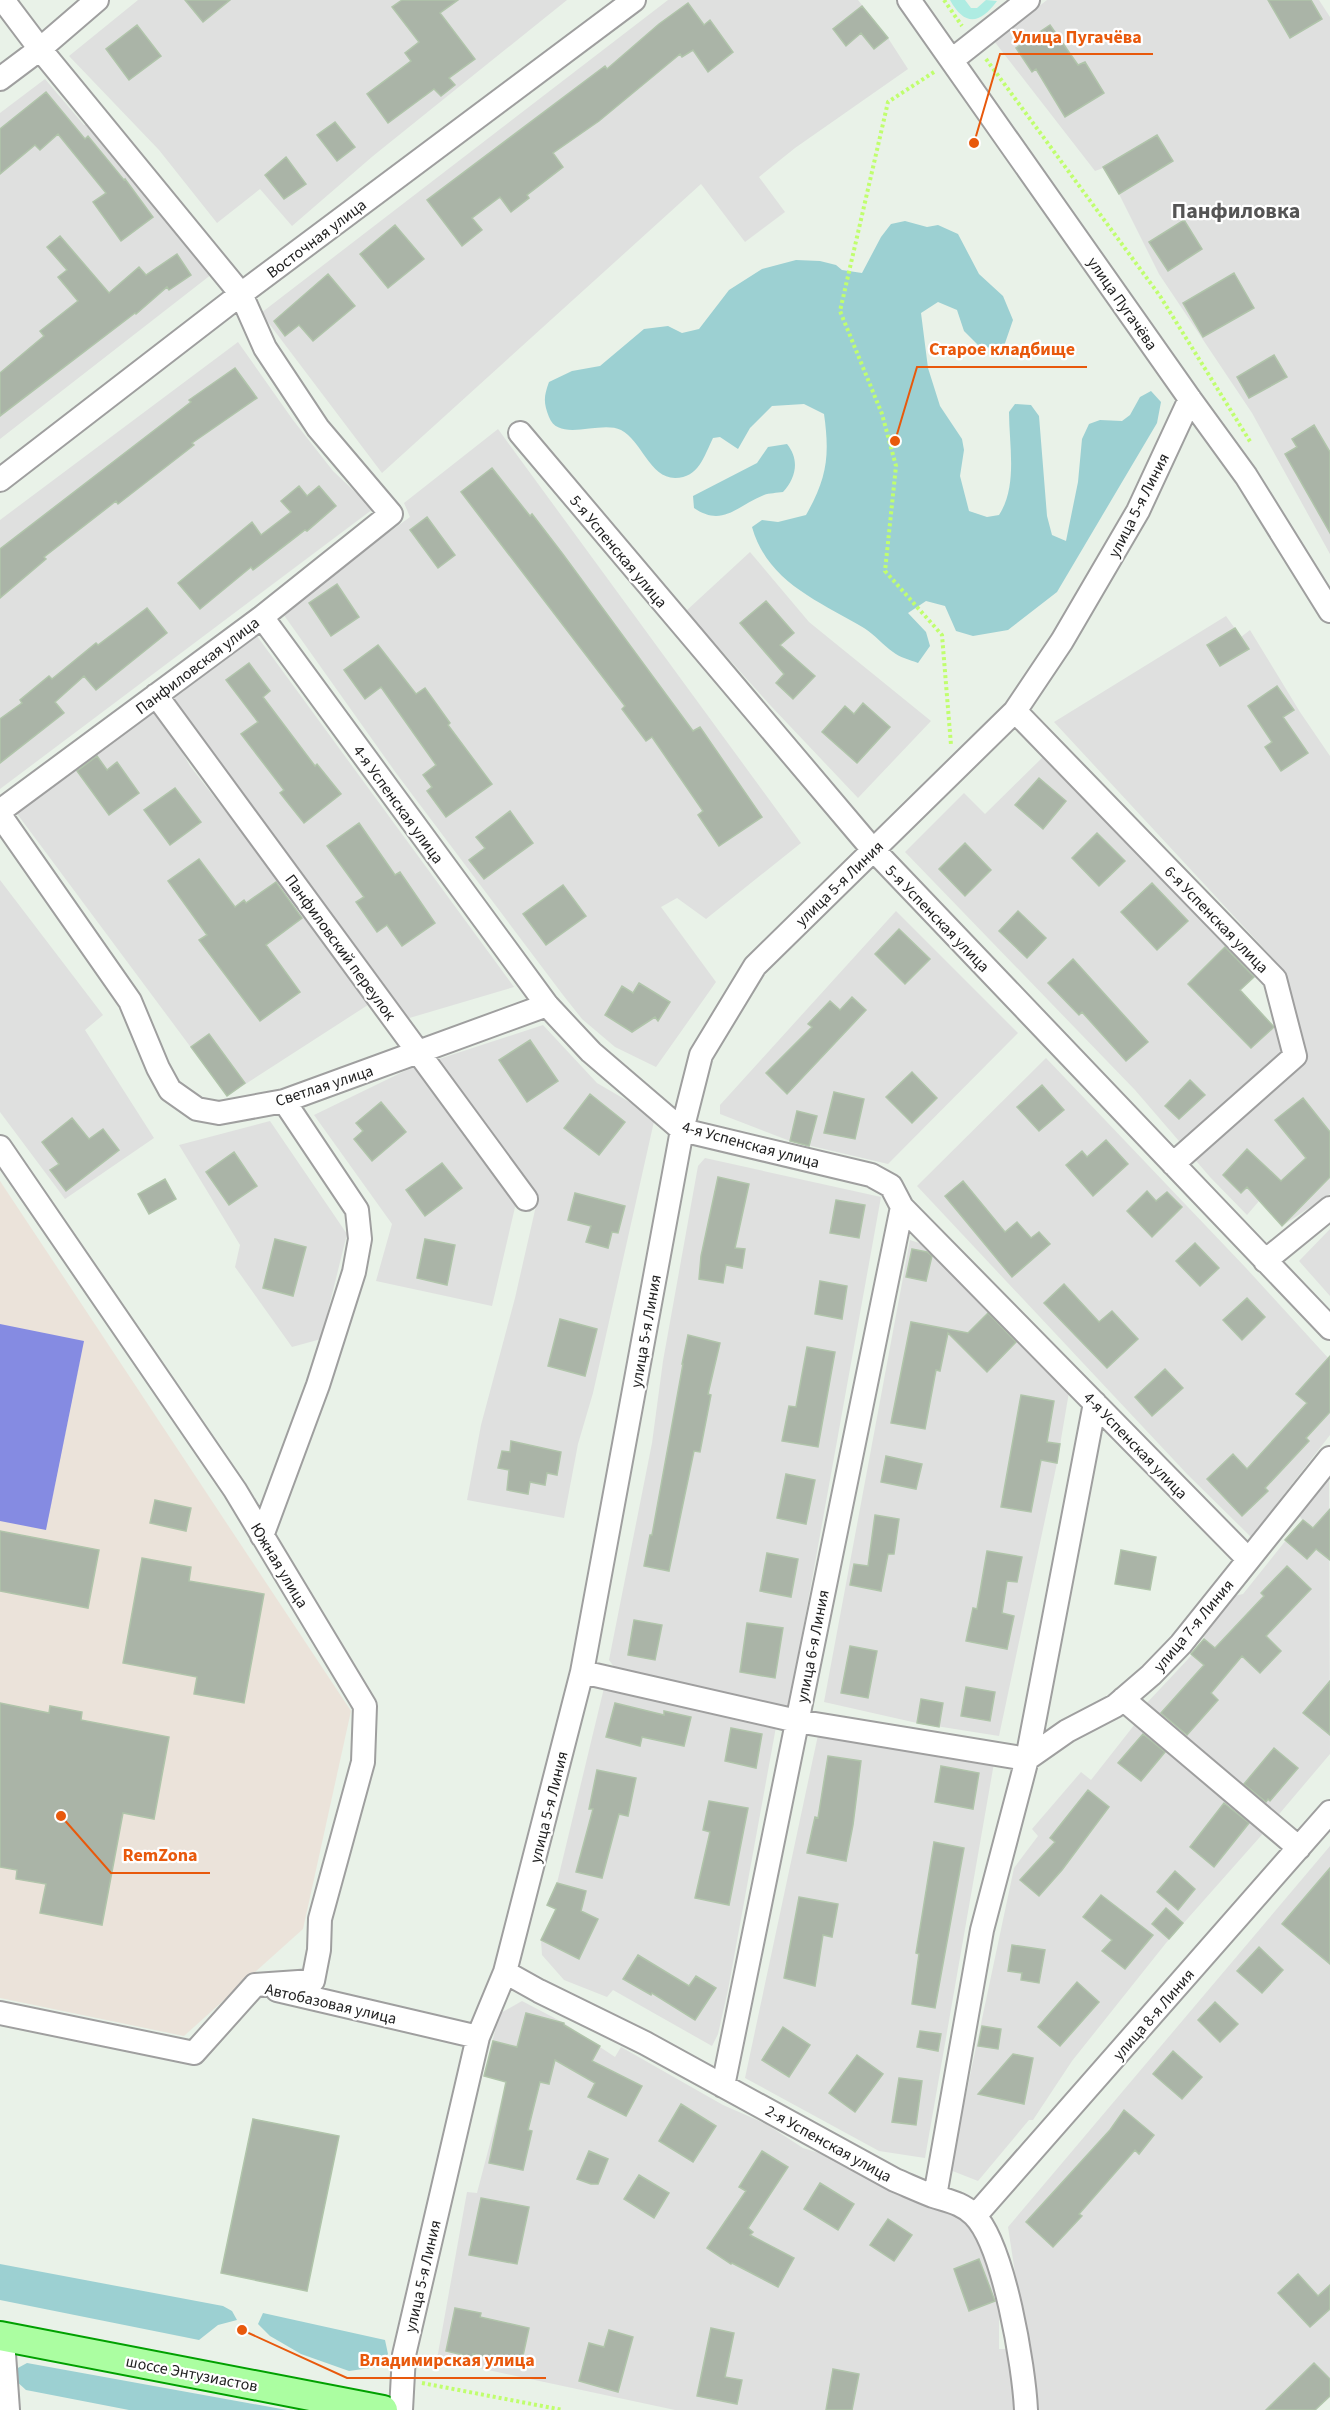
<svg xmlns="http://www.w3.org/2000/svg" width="1330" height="2410" viewBox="0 0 1330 2410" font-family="'Source Sans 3',sans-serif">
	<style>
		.residential { fill: #dfe0df }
		.industrial { fill: #ebe3da }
		.grass { fill: #aeece2 }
		.forest { fill: #9cd0d2 }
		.pitch { fill: #858be2 }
		.building { fill: #aab4a7; stroke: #b0c4aa; stroke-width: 1.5 }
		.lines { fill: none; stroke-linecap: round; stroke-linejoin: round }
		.minor-casing { stroke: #9f9f9f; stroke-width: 26 }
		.major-casing { stroke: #00a000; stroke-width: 32 }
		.path { stroke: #c0fe6e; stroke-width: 4; stroke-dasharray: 3 3; stroke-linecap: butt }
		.minor { stroke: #fff; stroke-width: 22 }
		.major { stroke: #abfea1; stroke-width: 28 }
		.labels { text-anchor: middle; stroke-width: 4.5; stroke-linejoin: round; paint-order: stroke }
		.street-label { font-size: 16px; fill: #222; stroke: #fff }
		.district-label { font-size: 22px; font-weight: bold; fill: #555; stroke: #fff }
		.leader { fill: none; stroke: #e8590c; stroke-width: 2 }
		.callout-dot { fill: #e8590c; stroke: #fff; stroke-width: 2 }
		.callout-label { font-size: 18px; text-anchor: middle; font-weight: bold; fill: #e8590c; stroke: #fff; stroke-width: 4.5; stroke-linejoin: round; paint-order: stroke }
	</style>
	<rect width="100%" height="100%" fill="#e9f2e8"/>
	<path class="residential" d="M138,0H567L373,156L292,226L260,189L217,223L159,150L69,56Z
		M668,0H858L888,38L908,69L795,148L759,177L785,212L745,242L701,184L382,473L261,313Z
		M1047,0H1319L1330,17V554L1252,413L1159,274L1119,194L1103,168L1095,171L994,41Z
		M45,79L84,125L95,123L212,274L0,439V113Z
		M238,342L293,420L333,471L373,509L0,789V520Z
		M498,429L801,843L706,919L677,898L661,907L716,982L656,1067L615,1047L582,1019L563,995L396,773L281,611L410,517L404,503Z
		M750,552L809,622L931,721L858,798L770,705L686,611Z
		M1226,616L1241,637L1250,630L1300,712L1330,756V1194L1282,1226L1259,1201L1247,1215L1210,1177L1135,1090L905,852L964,793L985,814L1045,755L1207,917L1203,922L1256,975L1241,990L1274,1027L1293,1011L1281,967L1054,722Z
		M254,632L514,987L406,1019L168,696Z
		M157,708L190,766L311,921L371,1003L227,1096L15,811Z
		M0,880L103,1015L85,1030L154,1138L65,1199L0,1112Z
		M896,911L1018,1033L888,1164L790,1141L720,1114V1105Z
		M543,1025L597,1083L655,1117L593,1393L578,1444L564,1518L467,1500L481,1425L515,1298L538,1197L436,1060Z
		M1046,1058L1246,1268L1330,1360V1435L1251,1537L1187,1474L917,1186Z
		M417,1065L516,1203L492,1306L376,1281L392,1224L314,1115Z
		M270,1121L347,1234L321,1339L292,1347L235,1267L240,1245L179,1145Z
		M705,1158L881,1197L789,1707L617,1671L609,1660L652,1443L663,1361L698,1166Z
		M1330,1229V1296L1299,1261Z
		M910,1240L928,1246L1069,1392L1057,1463L999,1736L917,1723L824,1702Z
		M1329,1480L1330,1754L1275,1819L1143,1707L1190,1657L1204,1639L1205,1630L1234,1596L1243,1594L1302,1520L1299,1515Z
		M604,1688L776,1727L728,1990L718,2034L712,2046L613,1990L607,1997L564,1980L542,1955L541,1940L556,1909L547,1905L557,1883Z
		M1135,1724L1267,1829L1166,1943L1072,2061L1033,2120H1029L978,2181L950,2170L1014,1868L1038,1836L1032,1829L1081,1772L1091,1780Z
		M818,1735L994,1763L925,2158L879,2151L745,2078Z
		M1330,1846V2396L1316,2410H1036L1008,2227Z
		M522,2001L564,2023L615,2057L621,2047L723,2105L766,2124L803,2148L825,2155L864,2175L962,2214L977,2230L1003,2309L999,2318V2349H1007L1017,2395V2410H675L437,2359L467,2192L477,2193L506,2082L484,2076L499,2014Z"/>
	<path class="industrial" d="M0,1181L351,1711L303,1929L184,2036L0,1998Z"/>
	<path class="grass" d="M950,0H965L971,8H977L986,0L997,1C980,24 965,27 950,0Z"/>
	<path class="forest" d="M905,221L927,227L938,225L958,234L979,274L1003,296L1013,320L1004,346L981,348L964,331L957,310L938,302L921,313L928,368L940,406L962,439L964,450L960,476L969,511L987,517L999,515C1018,486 1009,445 1009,412L1015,404L1031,405L1039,416L1047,516L1052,535L1066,541L1078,482L1082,439L1089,424L1100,420L1122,421L1130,415L1140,397L1151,391L1161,402L1157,423L1057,592L1008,630L973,636L956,631L945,606L926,601L908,613L926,632L930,646L918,663C910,660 899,657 893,652C883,645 875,635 864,628C819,601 768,583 752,527L762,520L778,522L806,515C827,478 830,456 824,414L804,404L772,406L750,428L738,449L720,437L713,438C704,456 699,478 675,478C650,478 641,440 621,430C600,420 559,443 549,417C543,402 544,396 549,382L572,371L600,366L644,329L668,326L682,333L699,329L729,290L762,269L796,260L820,261L836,265L842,270L862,273L881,237L891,224Z
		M787,444C800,460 796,478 783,492C777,493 769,493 764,495C738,505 723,528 694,508L693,496L757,463L768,447Z
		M0,2264L223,2306L232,2311L237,2320L218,2325L199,2340L0,2300Z
		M263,2313L385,2340L388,2354L377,2367L349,2371L301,2354L270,2336L258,2324Z
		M27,2363L287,2410H129L26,2390L15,2380L16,2369Z"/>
	<path class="pitch" d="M0,1324L84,1341L46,1530L0,1521Z"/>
	<path class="building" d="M185,0H230L203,22Z
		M402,0H458L440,13L475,59L449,78L455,85L441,96L434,89L388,123L367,94L411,61L405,53L419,42L392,7Z
		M1268,0H1311L1322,19L1290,38Z
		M688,3L704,25L710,20L733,52L708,72L693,50L682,57L680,54L599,121L553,153L563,167L527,195L529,198L511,212L500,197L472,218L482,230L462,246L427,200L605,66L607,69L659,24Z
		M862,6L888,38L874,49L861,33L846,46L833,29Z
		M137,25L161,56L129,80L106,49Z
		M1050,25L1078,65L1085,62L1104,93L1065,117L1036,69L1032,72L1016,48Z
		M46,92L85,139L88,136L124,180L125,179L153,217L121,241L93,202L106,193L58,134L40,150L35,145L0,174V129Z
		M335,122L355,147L337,161L317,135Z
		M1157,135L1173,161L1119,194L1103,167Z
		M286,157L306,184L284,199L265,175Z
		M1184,220L1202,249L1168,271L1149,242Z
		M395,225L424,259L388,288L360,254Z
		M60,236L109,293L139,267L146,275L177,254L191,275L169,290L167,287L136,314L135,313L0,416V373L44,336L40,331L78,301L58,277L67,270L47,247Z
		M1234,273L1254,308L1203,337L1183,303Z
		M328,274L355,306L313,341L299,325L285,336L274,321Z
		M1274,355L1287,377L1249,398L1237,377Z
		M235,368L257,398L192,443L194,445L118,504L116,501L44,557L46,559L0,598V549L191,402L189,400Z
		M1314,425L1330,452V533L1285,454L1297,447L1292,439Z
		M492,468L530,516L532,514L562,553L693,731L700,727L762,817L719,846L698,815L703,811L652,737L646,741L622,709L625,706L461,492Z
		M299,486L307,496L319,486L336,506L307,531L305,530L253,570L251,567L200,609L178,583L252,522L261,535L291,512L281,501Z
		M427,517L455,555L438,568L410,530Z
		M337,584L359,617L331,636L309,603Z
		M766,601L794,633L780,645L815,676L793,699L776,683L784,674L740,623Z
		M147,608L167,633L96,690L84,676L55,702L64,713L0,763V719L22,703L20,700L49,676L52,679L96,643L98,645Z
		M1235,628L1249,649L1220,666L1207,645Z
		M378,645L416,694L425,688L450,723L448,725L492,784L446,817L427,791L432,787L423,775L436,765L381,687L365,699L344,670Z
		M249,663L270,691L263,697L315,766L317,764L341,794L304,823L280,793L284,790L241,734L258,722L226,680Z
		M1277,686L1294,710L1283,717L1308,753L1281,771L1265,747L1272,742L1248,706Z
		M863,703L890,727L857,763L822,732L845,706L854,714Z
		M97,756L107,770L117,762L139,793L109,815L77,771Z
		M1039,778L1066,801L1043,829L1015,805Z
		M175,788L201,822L170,845L144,810Z
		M510,811L533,843L484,879L469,860L485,848L476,837Z
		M359,823L395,875L400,872L435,923L402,946L387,925L377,932L356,902L364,897L327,846Z
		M1097,833L1125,861L1099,886L1072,858Z
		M965,843L991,870L965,896L939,869Z
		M199,859L235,907L244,900L246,903L276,882L302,918L266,945L300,992L260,1021L199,940L207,935L168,881Z
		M1152,883L1188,921L1157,950L1121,912Z
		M563,885L586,916L546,945L523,914Z
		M1018,911L1046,938L1027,958L999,931Z
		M899,929L930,959L905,984L875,954Z
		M1225,947L1254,977L1240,990L1274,1027L1251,1048L1188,984Z
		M1073,959L1148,1042L1126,1061L1082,1012L1079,1015L1048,983Z
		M639,983L670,1002L658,1021L655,1017L632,1032L605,1015L622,986L633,993Z
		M852,997L866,1010L787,1094L766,1073L812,1027L808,1024L830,1001L840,1010Z
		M209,1034L245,1083L227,1096L191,1047Z
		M530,1040L558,1081L527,1102L499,1060Z
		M912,1072L937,1098L912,1123L886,1097Z
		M1190,1080L1205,1095L1179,1119L1165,1106Z
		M1042,1085L1064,1110L1039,1131L1017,1107Z
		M834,1092L864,1099L855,1139L824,1133Z
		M590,1094L625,1122L599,1155L564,1128Z
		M1303,1098L1330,1132V1177L1282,1226L1247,1187L1241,1193L1223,1175L1247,1149L1281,1181L1306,1158L1275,1120Z
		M381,1102L406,1132L372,1161L354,1139L363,1131L356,1123Z
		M797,1111L817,1116L809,1146L790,1141Z
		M72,1118L89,1139L103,1129L119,1150L66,1191L50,1170L59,1164L42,1142Z
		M1106,1140L1128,1164L1093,1196L1066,1165L1082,1151L1087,1157Z
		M234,1152L257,1186L229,1205L206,1172Z
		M442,1163L462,1188L425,1216L406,1190Z
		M718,1177L749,1184L735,1248L745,1249L742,1268L726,1265L723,1283L699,1279L701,1256Z
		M165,1179L176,1199L149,1214L138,1194Z
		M963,1181L1005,1232L1017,1222L1031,1238L1039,1232L1050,1244L1012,1277L945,1196Z
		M1147,1191L1156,1201L1167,1192L1182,1207L1152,1237L1127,1211Z
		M575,1193L625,1206L618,1233L612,1232L608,1248L586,1242L591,1226L568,1220Z
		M836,1200L865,1205L859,1238L830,1233Z
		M275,1239L306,1247L293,1296L263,1288Z
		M425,1239L455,1245L447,1285L417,1278Z
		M1195,1243L1219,1268L1200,1286L1176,1261Z
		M912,1249L927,1252L932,1256L926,1281L906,1277Z
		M820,1281L847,1286L842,1319L815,1314Z
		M1064,1284L1099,1322L1112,1311L1138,1339L1107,1368L1044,1303Z
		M1247,1298L1265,1317L1242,1340L1223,1320Z
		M988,1313L1016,1342L987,1372L948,1333L940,1371L936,1370L925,1429L891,1423L911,1322L968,1333Z
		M560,1319L597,1329L585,1376L548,1366Z
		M688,1335L720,1343L708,1394L711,1395L700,1452L694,1451L669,1571L644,1566L650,1535H652L683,1364H682Z
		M807,1347L835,1352L818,1447L782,1441L789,1406L796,1407Z
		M1330,1356V1412L1306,1438L1309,1441L1265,1488L1268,1491L1242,1516L1207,1479L1233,1454L1247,1469L1307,1403L1296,1394Z
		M1165,1369L1183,1388L1152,1416L1135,1397Z
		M1021,1395L1054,1401L1047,1442L1060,1444L1057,1463L1041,1460L1031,1512L1001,1507Z
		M511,1441L561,1452L557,1475L547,1473L545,1485L530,1482L528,1494L507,1490L509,1470L498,1468L502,1451L510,1452Z
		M886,1456L922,1464L916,1489L881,1482Z
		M786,1474L815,1480L806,1524L777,1518Z
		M155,1500L191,1508L186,1531L150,1523Z
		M1330,1509V1560L1316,1549L1307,1559L1285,1540L1303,1520L1313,1528Z
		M875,1515L899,1519L894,1554H888L881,1591L850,1585L854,1564L868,1566Z
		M0,1531L99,1550L88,1608L0,1591Z
		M1121,1550L1156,1557L1150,1590L1115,1584Z
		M987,1551L1022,1557L1017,1582L1007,1581L1002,1613L1014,1616L1007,1649L966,1641L973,1608L977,1609Z
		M767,1553L798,1559L791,1597L760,1591Z
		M142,1558L191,1567L189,1581L264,1594L244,1703L194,1694L197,1677L123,1663Z
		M1287,1566L1311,1589L1266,1636L1281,1651L1260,1673L1242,1656L1211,1693L1218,1700L1187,1735L1161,1713L1204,1665L1191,1654L1204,1639L1215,1648L1264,1596L1261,1593Z
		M634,1620L662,1625L655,1660L628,1655Z
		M747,1623L783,1628L775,1678L740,1672Z
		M850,1646L877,1651L868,1698L841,1693Z
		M1330,1681V1735L1303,1713Z
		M966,1687L995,1692L990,1721L961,1716Z
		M921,1699L943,1703L939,1727L917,1723Z
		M0,1703L49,1713L50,1706L82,1712L81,1720L169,1737L154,1819L123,1813L102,1925L40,1913L46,1884L16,1879L17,1870L0,1867Z
		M615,1703L664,1715V1711L691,1717L684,1746L642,1737L640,1746L606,1737Z
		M731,1728L762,1734L756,1768L725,1761Z
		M1143,1734L1165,1752L1141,1781L1118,1763Z
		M1274,1748L1298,1768L1270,1801L1268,1799L1266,1802L1244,1784Z
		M828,1756L861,1761L853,1825L846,1861L807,1853L815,1817L818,1818Z
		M941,1766L979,1773L973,1809L935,1802Z
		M597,1770L636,1778L628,1816L619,1814L602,1878L576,1872L593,1809H589Z
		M1088,1790L1109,1807L1062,1870L1039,1896L1020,1880L1055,1842L1050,1838Z
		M709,1801L748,1808L729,1905L695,1898L710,1832L703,1830Z
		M1224,1803L1249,1823L1214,1867L1190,1847Z
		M934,1842L964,1848L935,2008L912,2004L919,1954L916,1953Z
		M1330,1868V1964L1282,1924Z
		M1175,1871L1195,1889L1178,1910L1157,1892Z
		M557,1883L586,1891L581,1911L598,1919L579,1959L541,1940L556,1909L547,1905Z
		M1101,1895L1153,1935L1125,1969L1102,1951L1112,1940L1083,1917Z
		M799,1897L838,1904L832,1937L823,1935L815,1986L784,1978Z
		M1166,1908L1183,1923L1169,1939L1152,1924Z
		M1012,1945L1045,1950L1039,1983L1021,1980L1022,1973L1008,1971Z
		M1259,1947L1283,1970L1262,1993L1237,1971Z
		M638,1955L689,1986L696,1976L716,1988L695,2020L652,1993L651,1995L623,1979Z
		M1077,1982L1099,2002L1060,2046L1038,2027Z
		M1215,2002L1238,2024L1220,2042L1198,2020Z
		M526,2013L564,2023V2025L600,2046L592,2061L642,2086L626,2116L588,2097L595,2083L555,2060L549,2084L540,2082L528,2130L532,2131L523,2170L489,2163L506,2082L484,2076L493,2041L517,2047Z
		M982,2026L1001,2029L998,2049L978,2046Z
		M783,2027L810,2045L789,2077L762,2060Z
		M920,2031L941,2034L938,2051L917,2047Z
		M1173,2051L1202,2077L1182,2099L1153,2074Z
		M1013,2054L1033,2058L1024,2104L978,2094Z
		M857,2055L883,2074L855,2112L829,2093Z
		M899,2078L922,2081L916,2125L892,2122Z
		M681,2104L716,2126L693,2162L659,2141Z
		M1124,2110L1154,2135L1139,2154L1135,2150L1079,2214L1082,2216L1053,2247L1026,2222L1110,2130Z
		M253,2119L339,2136L307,2291L221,2273Z
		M589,2151L608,2159L598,2184H591L577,2179Z
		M762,2151L788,2167L748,2228L753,2232L750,2235L794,2258L778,2287L732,2263L731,2264L707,2248L746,2191L739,2187Z
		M639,2175L669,2193L654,2218L624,2199Z
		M820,2183L854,2204L838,2230L804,2209Z
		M481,2198L529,2207L517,2264L469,2255Z
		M888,2219L912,2235L894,2261L870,2245Z
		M979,2259L995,2301L969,2311L954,2269Z
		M1298,2274L1318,2296L1330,2285V2309L1310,2327L1278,2293Z
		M455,2308L481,2313L480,2317L529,2328L521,2365L473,2354L472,2357L446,2351Z
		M711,2328L734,2333L725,2377L742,2380L737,2404L697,2396Z
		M609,2330L633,2337L618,2392L579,2381L589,2343L604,2347Z
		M1314,2363L1330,2379V2396L1315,2410H1266Z
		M833,2369L859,2374L852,2410H826Z"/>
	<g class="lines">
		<defs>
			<path id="minor" d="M909,0L1190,399L1246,476L1330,611
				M952,60L1028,0
				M0,79L40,49L97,0
				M520,433L868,844L1330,1328
				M0,480L241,294L634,0
				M262,617L547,1005L591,1052L682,1130L871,1175L891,1186L902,1207L1248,1559
				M156,695L526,1199
				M1015,711L1275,979L1295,1056L1173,1164
				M0,811L262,617L391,514L318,428L265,348L241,294L40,49L3,0
				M0,815L130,1001L158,1068L170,1090L197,1109L219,1113L284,1101L547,1005
				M0,1147L235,1490L365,1706L363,1762L320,1919L319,1950L313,1981L255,1985
				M1265,1261L1330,1208
				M262,1536L318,1385L354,1272L360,1239L357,1210L284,1101
				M582,1672L797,1721L1027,1759L1067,1731L1115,1706L1151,1675L1181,1644L1330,1458
				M1123,1699L1299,1848
				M505,1972L539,1991L645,2043L895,2180C907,2185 920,2191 933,2196C948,2201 962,2203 974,2215C1004,2245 1024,2367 1026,2410
				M277,1990L478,2037
				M0,2013L194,2053L255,1985
				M723,2086L902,1207
				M935,2196L982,1930L1027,1759L1095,1403
				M975,2216L1330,1812
				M0,2341L4,2354L8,2410
				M401,2410L404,2355L478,2037L505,1972L582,1672L682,1130L701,1055L755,966L1015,711L1062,641L1138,511L1190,399"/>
			<path id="major" d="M0,2336L383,2410"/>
		</defs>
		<use href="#minor" class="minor-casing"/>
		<use href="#major" class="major-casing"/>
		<path class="path" d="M944,0L962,26
			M986,59L1160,296L1251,443
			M934,72L888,102L840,311L882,414L896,466L885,571L942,635L951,745
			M422,2383L563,2410"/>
		<use href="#minor" class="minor"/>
		<use href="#major" class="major"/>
	</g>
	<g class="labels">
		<g class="street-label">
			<text transform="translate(316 238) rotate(-37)" y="6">Восточная улица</text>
			<text transform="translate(1123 303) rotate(55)" y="6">улица Пугачёва</text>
			<text transform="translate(1138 505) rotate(-63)" y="6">улица 5-я Линия</text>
			<text transform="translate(619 551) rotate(50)" y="6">5-я Успенская улица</text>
			<text transform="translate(197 665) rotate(-37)" y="6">Панфиловская улица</text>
			<text transform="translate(399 804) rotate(54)" y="6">4-я Успенская улица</text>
			<text transform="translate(839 883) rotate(-44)" y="6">улица 5-я Линия</text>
			<text transform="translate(938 918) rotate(46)" y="6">5-я Успенская улица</text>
			<text transform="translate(1217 919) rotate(46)" y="6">6-я Успенская улица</text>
			<text transform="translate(341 947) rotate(54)" y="6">Панфиловский переулок</text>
			<text transform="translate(324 1085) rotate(-18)" y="6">Светлая улица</text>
			<text transform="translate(751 1144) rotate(15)" y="6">4-я Успенская улица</text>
			<text transform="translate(645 1331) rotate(-80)" y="6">улица 5-я Линия</text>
			<text transform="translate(1136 1445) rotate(46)" y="6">4-я Успенская улица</text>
			<text transform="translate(280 1565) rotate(59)" y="6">Южная улица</text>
			<text transform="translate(1193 1625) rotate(-50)" y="6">улица 7-я Линия</text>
			<text transform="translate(812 1646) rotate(-79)" y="6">улица 6-я Линия</text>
			<text transform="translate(548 1807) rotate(-76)" y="6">улица 5-я Линия</text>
			<text transform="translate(331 2003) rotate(13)" y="6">Автобазовая улица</text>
			<text transform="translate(1153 2014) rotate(-49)" y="6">улица 8-я Линия</text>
			<text transform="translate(829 2143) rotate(29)" y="6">2-я Успенская улица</text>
			<text transform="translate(422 2276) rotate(-77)" y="6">улица 5-я Линия</text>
			<text transform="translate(192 2373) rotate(11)" y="6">шоссе Энтузиастов</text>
		</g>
		<g class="district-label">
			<text x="1236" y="218">Панфиловка</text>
		</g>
	</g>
	<path class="leader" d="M974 143L1000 54H1153M895 441L917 367H1087M61 1816L111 1873H210M242 2330L347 2378H546"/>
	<g class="callout-dot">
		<circle cx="974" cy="143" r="6"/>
		<circle cx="895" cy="441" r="6"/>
		<circle cx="61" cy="1816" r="6"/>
		<circle cx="242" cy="2330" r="6"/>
	</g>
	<g class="callout-label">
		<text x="1077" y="43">Улица Пугачёва</text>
		<text x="1002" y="355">Старое кладбище</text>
		<text x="160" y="1861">RemZona</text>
		<text x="447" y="2366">Владимирская улица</text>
	</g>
</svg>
